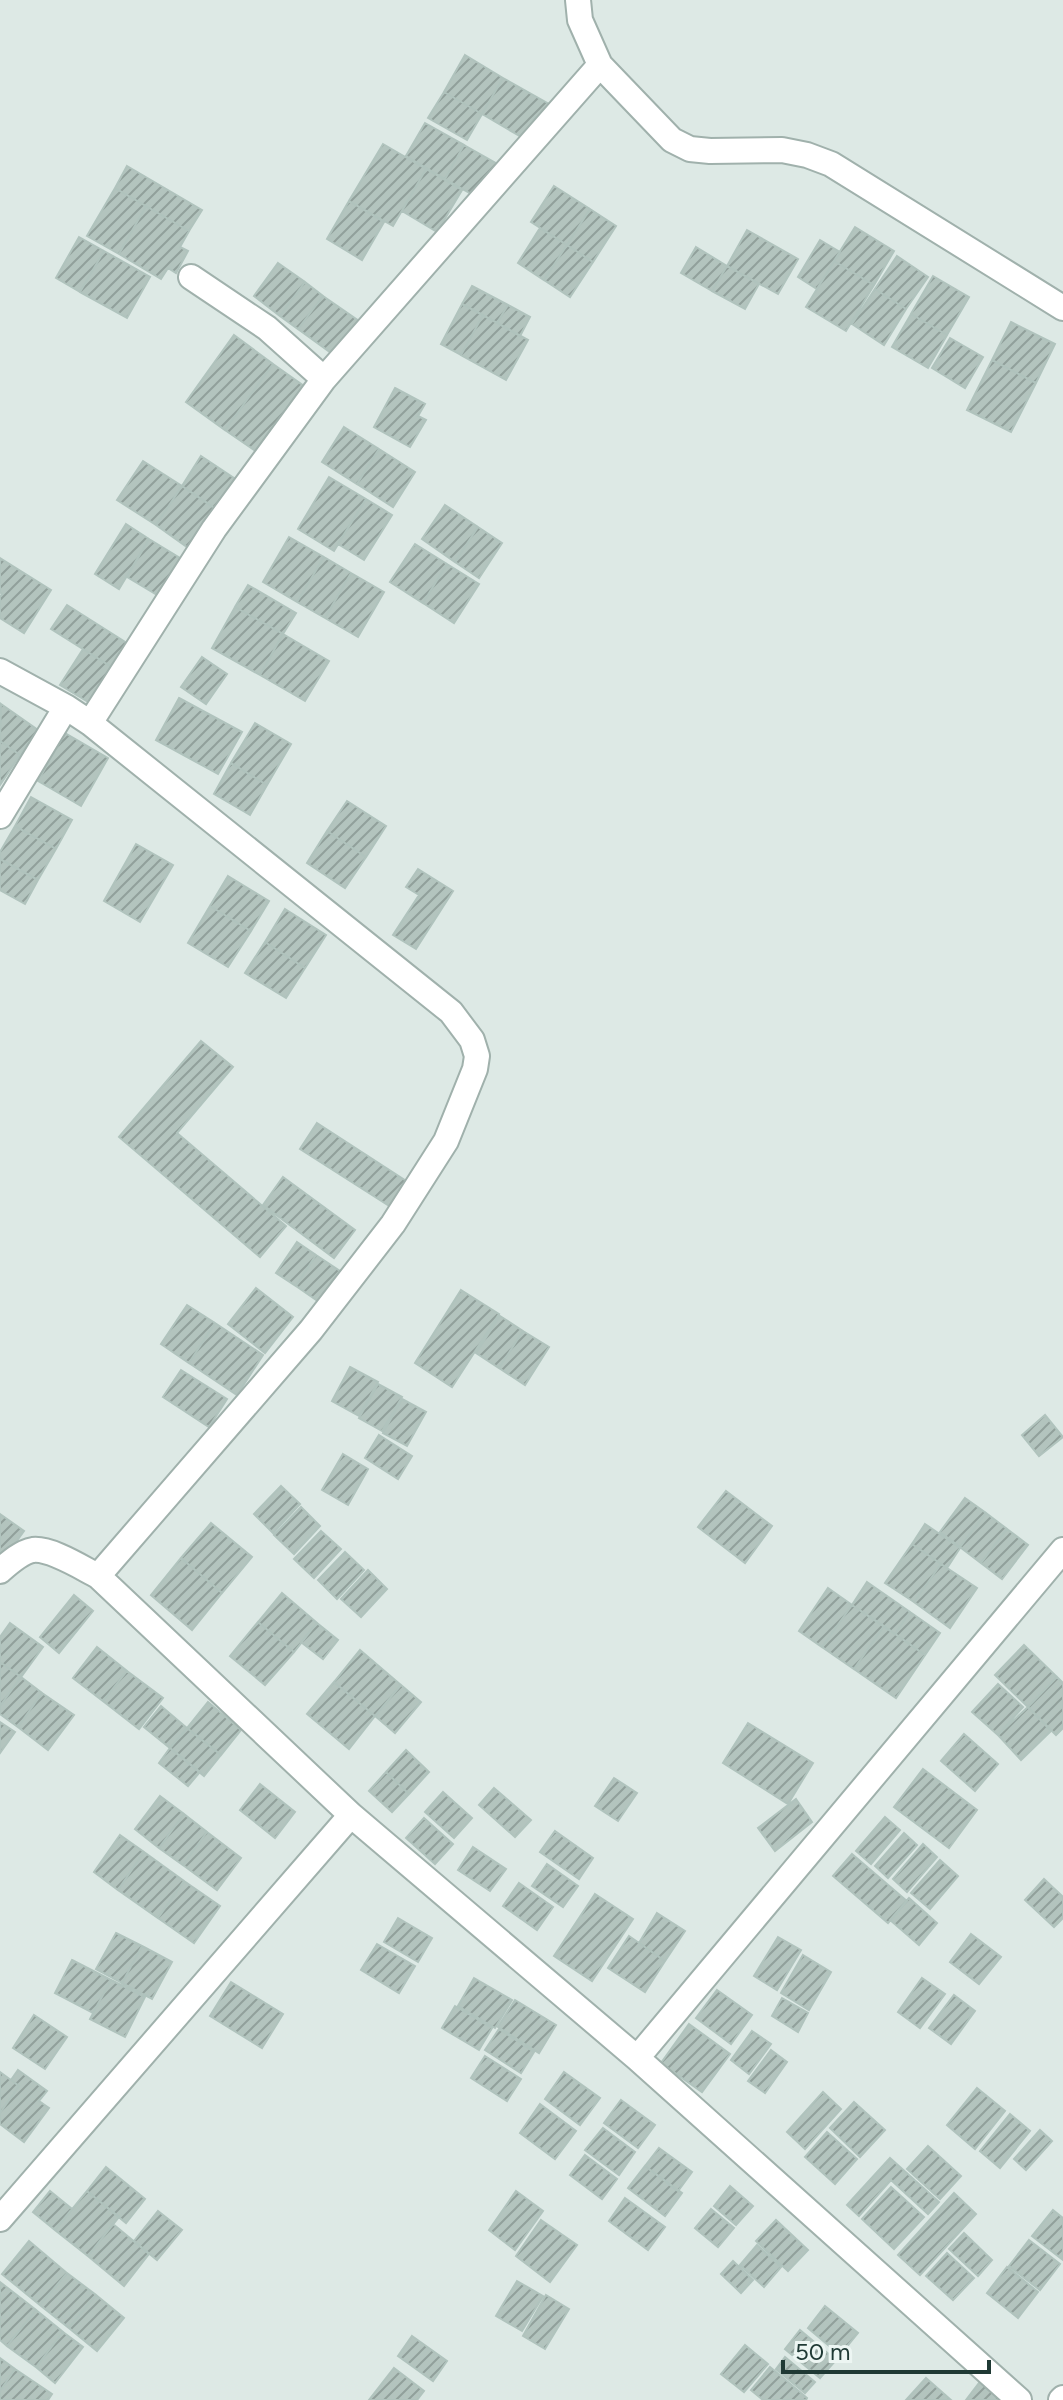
<svg xmlns="http://www.w3.org/2000/svg" width="1063" height="2400" viewBox="0 0 1063 2400" font-family="Figtree,sans-serif">
	<style>
		.building { fill: url(#building-hatch); stroke: #b0c3bd; stroke-width: 2 }
		.lines { fill: none; stroke-linecap: round; stroke-linejoin: round }
		.minor-casing { stroke: #a0b1ac; stroke-width: 28 }
		.minor { stroke: #fff; stroke-width: 24 }
	</style>
	<defs>
		<pattern id="building-hatch" width="6" height="6" patternUnits="userSpaceOnUse" patternTransform="scale(2)"><rect width="6" height="6" fill="#b3c4be"/><path d="M-1 1l2-2M0 6l6-6M5 7l2-2" fill="none" stroke="#91a09b"/></pattern>
	</defs>
	<rect width="100%" height="100%" fill="#dde9e5"/>
	<path class="building" d="M465,55L503,78L482,114L444,92Z
		M503,78L551,105L542,120L535,117L523,138L482,114Z
		M444,92L482,114L467,140L428,118Z
		M425,123L464,145L445,179L406,156Z
		M383,144L426,169L393,226L349,201Z
		M464,145L499,165L480,199L445,179Z
		M127,166L202,210L189,231L115,188Z
		M426,169L462,190L437,232L402,211Z
		M554,186L590,209L567,245L531,222Z
		M115,188L146,206L119,254L87,236Z
		M349,201L384,222L362,260L327,239Z
		M146,206L189,231L180,247L188,251L176,273L168,268L161,279L119,254Z
		M590,209L616,226L593,262L567,245Z
		M855,227L894,251L874,285L834,261Z
		M540,228L567,245L544,280L518,263Z
		M747,230L798,259L778,294L727,266Z
		M79,237L104,251L80,292L56,278Z
		M820,240L840,252L817,289L798,277Z
		M567,245L593,262L570,297L544,280Z
		M696,247L727,266L712,291L681,273Z
		M104,251L150,277L127,318L80,292Z
		M897,256L928,277L906,309L875,289Z
		M834,261L874,285L846,331L806,307Z
		M278,263L305,282L280,316L254,296Z
		M727,266L759,284L745,309L712,291Z
		M933,276L969,297L947,335L911,314Z
		M305,282L323,296L298,329L280,316Z
		M472,286L508,305L497,323L462,304Z
		M875,289L906,309L884,345L852,324Z
		M323,296L359,321L334,355L298,329Z
		M462,304L483,315L461,355L441,344Z
		M508,305L530,317L520,336L497,323Z
		M911,314L947,335L928,368L892,347Z
		M483,315L528,340L506,380L461,355Z
		M1011,322L1055,344L1036,383L992,360Z
		M234,335L273,364L225,430L186,402Z
		M950,338L983,357L965,388L932,368Z
		M992,360L1036,383L1011,432L967,410Z
		M273,364L304,386L257,452L225,430Z
		M395,388L425,404L418,416L426,420L410,447L374,427Z
		M344,427L379,449L357,484L322,462Z
		M379,449L415,472L393,507L357,484Z
		M201,456L237,480L217,510L182,486Z
		M143,461L182,486L156,525L117,500Z
		M329,477L366,499L334,551L298,529Z
		M182,486L221,512L194,552L156,525Z
		M366,499L392,515L364,560L338,544Z
		M445,505L478,527L455,562L422,539Z
		M126,524L149,539L119,589L95,574Z
		M478,527L502,543L479,578L455,562Z
		M289,537L324,557L297,602L263,582Z
		M149,539L185,561L162,598L127,577Z
		M415,544L447,564L423,603L390,582Z
		M324,557L351,573L325,618L297,602Z
		M0,558L51,590L24,633L0,618V597L2,594L0,592Z
		M447,564L479,584L454,623L423,603Z
		M351,573L384,592L358,637L325,618Z
		M248,585L296,613L283,634L235,607Z
		M67,605L130,645L115,669L51,629Z
		M235,607L283,634L260,675L212,648Z
		M283,634L329,661L305,701L260,675Z
		M83,649L115,669L93,705L60,685Z
		M202,657L227,674L206,704L181,687Z
		M179,698L242,732L218,774L156,740Z
		M1,704L38,730L20,755L0,741Z
		M255,723L291,744L267,785L231,763Z
		M65,733L108,758L81,806L38,781Z
		M0,741L20,755L0,785Z
		M231,763L267,785L250,815L214,794Z
		M31,797L72,820L56,849L15,826Z
		M347,801L386,826L366,857L327,831Z
		M15,826L56,849L38,880L0,859V852Z
		M327,831L366,857L345,888L307,863Z
		M136,844L173,865L140,922L104,901Z
		M0,859L38,880L25,904L0,890Z
		M418,869L453,891L416,949L393,935L419,895L406,887Z
		M228,876L269,901L251,931L210,906Z
		M210,906L251,931L228,967L188,943Z
		M285,909L326,935L305,968L265,942Z
		M265,942L305,968L286,998L245,973Z
		M201,1041L233,1067L177,1133L286,1226L260,1257L119,1137Z
		M317,1123L414,1186L397,1211L300,1149Z
		M283,1177L355,1230L334,1258L263,1205Z
		M297,1242L316,1255L296,1286L276,1273Z
		M316,1255L346,1275L325,1306L296,1286Z
		M256,1288L293,1317L265,1353L228,1324Z
		M461,1290L499,1314L452,1387L415,1363Z
		M187,1305L215,1323L189,1363L161,1344Z
		M500,1316L523,1331L499,1368L476,1353Z
		M215,1323L263,1355L237,1395L189,1363Z
		M523,1331L549,1347L525,1385L499,1368Z
		M350,1367L378,1382L359,1416L332,1401Z
		M181,1370L227,1399L209,1427L163,1397Z
		M378,1384L402,1397L382,1431L359,1418Z
		M402,1399L426,1412L407,1446L383,1433Z
		M1045,1415L1063,1437L1039,1456L1022,1435Z
		M379,1435L412,1456L398,1479L365,1458Z
		M343,1454L368,1469L348,1505L322,1490Z
		M281,1486L300,1504L273,1533L254,1514Z
		M726,1491L772,1526L745,1563L698,1527Z
		M965,1498L986,1513L960,1547L940,1532Z
		M301,1507L320,1526L294,1554L274,1535Z
		M986,1513L1007,1529L981,1563L960,1547Z
		M0,1514L24,1531L0,1564Z
		M211,1523L252,1557L222,1593L181,1558Z
		M925,1524L960,1548L947,1568L912,1544Z
		M1007,1529L1028,1545L1002,1579L981,1563Z
		M321,1531L341,1549L314,1578L294,1559Z
		M912,1544L941,1564L914,1602L885,1583Z
		M345,1552L364,1570L337,1599L318,1580Z
		M181,1558L222,1593L192,1630L151,1595Z
		M941,1564L977,1588L950,1628L914,1602Z
		M368,1570L387,1589L361,1617L341,1599Z
		M867,1582L910,1612L895,1634L852,1605Z
		M828,1588L852,1605L822,1647L799,1631Z
		M282,1593L317,1623L294,1652L258,1622Z
		M74,1595L93,1611L59,1653L40,1637Z
		M852,1605L884,1626L854,1669L822,1647Z
		M910,1612L940,1633L925,1655L895,1634Z
		M258,1622L294,1652L265,1685L230,1656Z
		M10,1623L43,1647L21,1677L0,1662V1637Z
		M317,1623L338,1640L323,1659L301,1642Z
		M884,1626L925,1655L896,1698L854,1669Z
		M1024,1645L1057,1677L1028,1707L995,1675Z
		M97,1647L127,1671L103,1701L73,1678Z
		M360,1650L401,1685L375,1716L334,1682Z
		M0,1662L21,1677L0,1706Z
		M127,1671L163,1698L139,1729L103,1701Z
		M21,1677L42,1693L18,1727L0,1714V1706Z
		M1057,1677L1063,1683V1728L1056,1735L1028,1707Z
		M334,1682L375,1716L349,1749L307,1714Z
		M998,1684L1023,1707L998,1735L972,1712Z
		M401,1685L421,1702L395,1733L375,1716Z
		M42,1693L74,1715L48,1750L18,1727Z
		M208,1702L241,1730L221,1755L187,1728Z
		M161,1706L187,1728L170,1748L144,1727Z
		M1028,1707L1051,1731L1021,1760L998,1735Z
		M0,1722L15,1732L0,1753Z
		M748,1723L813,1763L788,1804L723,1763Z
		M187,1728L221,1755L204,1776L170,1748Z
		M964,1734L998,1764L975,1791L941,1761Z
		M170,1748L200,1772L188,1786L159,1763Z
		M406,1750L429,1772L409,1794L386,1772Z
		M923,1769L977,1810L949,1848L894,1807Z
		M386,1772L409,1794L392,1812L369,1791Z
		M614,1778L637,1793L618,1821L595,1806Z
		M260,1784L295,1812L275,1838L240,1810Z
		M494,1788L531,1820L515,1837L479,1805Z
		M443,1792L472,1818L454,1838L425,1812Z
		M160,1796L184,1814L159,1848L135,1829Z
		M796,1799L812,1822L775,1851L758,1828Z
		M184,1814L207,1832L183,1865L159,1848Z
		M885,1817L900,1830L871,1864L856,1851Z
		M424,1818L453,1844L435,1864L406,1838Z
		M555,1831L593,1858L579,1879L540,1852Z
		M207,1832L241,1858L217,1890L183,1865Z
		M904,1833L917,1845L888,1878L875,1866Z
		M120,1835L144,1852L118,1890L94,1872Z
		M923,1844L937,1857L907,1892L893,1879Z
		M473,1847L506,1869L490,1891L458,1870Z
		M144,1852L184,1881L158,1918L118,1890Z
		M852,1854L907,1901L888,1923L833,1876Z
		M940,1860L958,1876L930,1909L911,1893Z
		M547,1864L578,1886L563,1907L532,1886Z
		M1044,1879L1063,1897V1918L1054,1927L1025,1900Z
		M184,1881L220,1906L194,1943L158,1918Z
		M519,1883L553,1907L537,1930L503,1906Z
		M595,1894L633,1919L592,1981L554,1956Z
		M909,1898L937,1923L919,1945L890,1920Z
		M657,1913L685,1931L665,1961L639,1943Z
		M398,1918L432,1938L418,1962L384,1942Z
		M116,1933L142,1946L122,1983L96,1969Z
		M971,1934L1001,1957L979,1984L950,1962Z
		M629,1936L665,1961L645,1992L608,1968Z
		M778,1937L801,1950L777,1990L754,1976Z
		M377,1944L415,1966L399,1993L361,1970Z
		M142,1946L172,1962L152,1999L122,1983Z
		M803,1955L831,1972L809,2010L781,1993Z
		M72,1960L111,1980L93,2013L55,1993Z
		M474,1978L512,2000L495,2028L458,2006Z
		M922,1978L945,1994L920,2028L898,2012Z
		M111,1980L145,1997L125,2037L90,2019Z
		M231,1982L283,2014L262,2048L210,2016Z
		M717,1990L752,2015L731,2044L696,2018Z
		M954,1995L975,2011L951,2044L929,2028Z
		M782,1998L808,2013L798,2032L772,2016Z
		M515,2000L556,2025L539,2053L498,2027Z
		M455,2006L492,2028L479,2050L442,2028Z
		M34,2015L67,2037L45,2069L13,2048Z
		M689,2024L730,2054L702,2092L661,2063Z
		M499,2029L534,2052L521,2073L485,2050Z
		M752,2031L771,2044L749,2074L731,2060Z
		M771,2050L787,2062L765,2093L748,2081Z
		M485,2056L521,2079L507,2101L471,2078Z
		M18,2070L47,2091L39,2101L49,2108L24,2142L0,2124V2113L19,2086L11,2080Z
		M0,2072L19,2086L0,2113Z
		M564,2072L600,2098L580,2125L545,2099Z
		M977,2088L1005,2111L975,2149L947,2125Z
		M823,2092L841,2109L805,2149L787,2132Z
		M621,2100L655,2125L638,2148L604,2123Z
		M854,2102L885,2130L860,2157L830,2128Z
		M540,2104L576,2131L555,2159L520,2133Z
		M1010,2114L1030,2131L1000,2168L980,2151Z
		M603,2128L635,2152L619,2175L585,2150Z
		M1040,2130L1052,2141L1026,2170L1014,2159Z
		M827,2132L857,2159L835,2184L805,2157Z
		M928,2146L961,2176L940,2199L907,2169Z
		M659,2148L692,2172L678,2191L645,2166Z
		M585,2155L617,2179L602,2199L570,2175Z
		M890,2158L939,2202L928,2214L891,2180L859,2216L847,2205Z
		M645,2166L682,2193L665,2216L628,2188Z
		M106,2167L145,2199L126,2223L87,2191Z
		M730,2186L753,2206L736,2225L714,2206Z
		M891,2187L924,2217L894,2249L862,2219Z
		M50,2191L72,2209L55,2230L33,2212Z
		M87,2191L119,2217L88,2256L55,2230Z
		M516,2191L543,2211L515,2250L489,2230Z
		M954,2193L976,2214L920,2275L898,2255Z
		M625,2198L665,2227L648,2250L609,2221Z
		M711,2209L734,2228L718,2247L695,2228Z
		M1053,2210L1063,2218V2260L1032,2236Z
		M158,2211L182,2230L157,2260L134,2241Z
		M541,2220L577,2245L550,2282L516,2256Z
		M776,2220L808,2250L788,2271L756,2241Z
		M113,2224L149,2254L124,2286L88,2256Z
		M964,2233L992,2260L978,2276L949,2249Z
		M1029,2240L1060,2264L1040,2290L1009,2266Z
		M29,2241L67,2273L40,2305L2,2274Z
		M757,2245L781,2267L764,2287L740,2265Z
		M947,2253L974,2278L953,2300L926,2276Z
		M733,2261L753,2280L741,2293L721,2274Z
		M1007,2267L1038,2292L1018,2318L987,2293Z
		M67,2273L96,2295L69,2328L40,2305Z
		M517,2281L543,2296L522,2331L496,2316Z
		M0,2282L36,2310L7,2346L0,2340Z
		M96,2295L124,2318L97,2351L69,2328Z
		M546,2295L569,2309L545,2349L523,2336Z
		M825,2306L858,2333L840,2355L808,2328Z
		M36,2310L63,2332L36,2367L7,2346Z
		M800,2330L836,2360L820,2378L785,2349Z
		M63,2332L83,2347L55,2383L36,2367Z
		M412,2336L447,2361L433,2381L398,2356Z
		M745,2345L768,2364L744,2392L721,2374Z
		M785,2357L815,2382L805,2393L776,2369Z
		M0,2358L15,2369L0,2391Z
		M770,2367L807,2398L806,2400H763L751,2390Z
		M394,2368L424,2391L417,2400H369Z
		M15,2369L52,2394L48,2400H0V2391Z
		M926,2378L951,2400H906Z
		M982,2379L1002,2400H966Z"/>
	<g class="lines">
		<defs>
			<path id="minor" d="M578,0L580,20L600,65L672,140L690,149L710,151L782,150L807,155L831,164L1063,308
				M191,277L267,328L324,379
				M0,671L66,707L90,723L451,1012L472,1040L477,1056L475,1069L446,1141L393,1224L311,1330L98,1576
				M90,723L214,529L324,379L600,65
				M0,816L66,707
				M0,1571C9,1563 21,1552 33,1550C51,1548 82,1568 98,1576L351,1815L637,2058L1019,2400
				M637,2058L1063,1550
				M0,2219L351,1815
				M1061,2400L1063,2398"/>
		</defs>
		<use href="#minor" class="minor-casing"/>
		<use href="#minor" class="minor"/>
	</g>
	<path d="M783 2360v12h206v-12" fill="none" stroke="#1f3934" stroke-width="4"/>
	<text x="795" y="2360" font-size="24" fill="#1f3934" stroke="#edf6f3" stroke-width="6" paint-order="stroke">50 m</text>
</svg>
